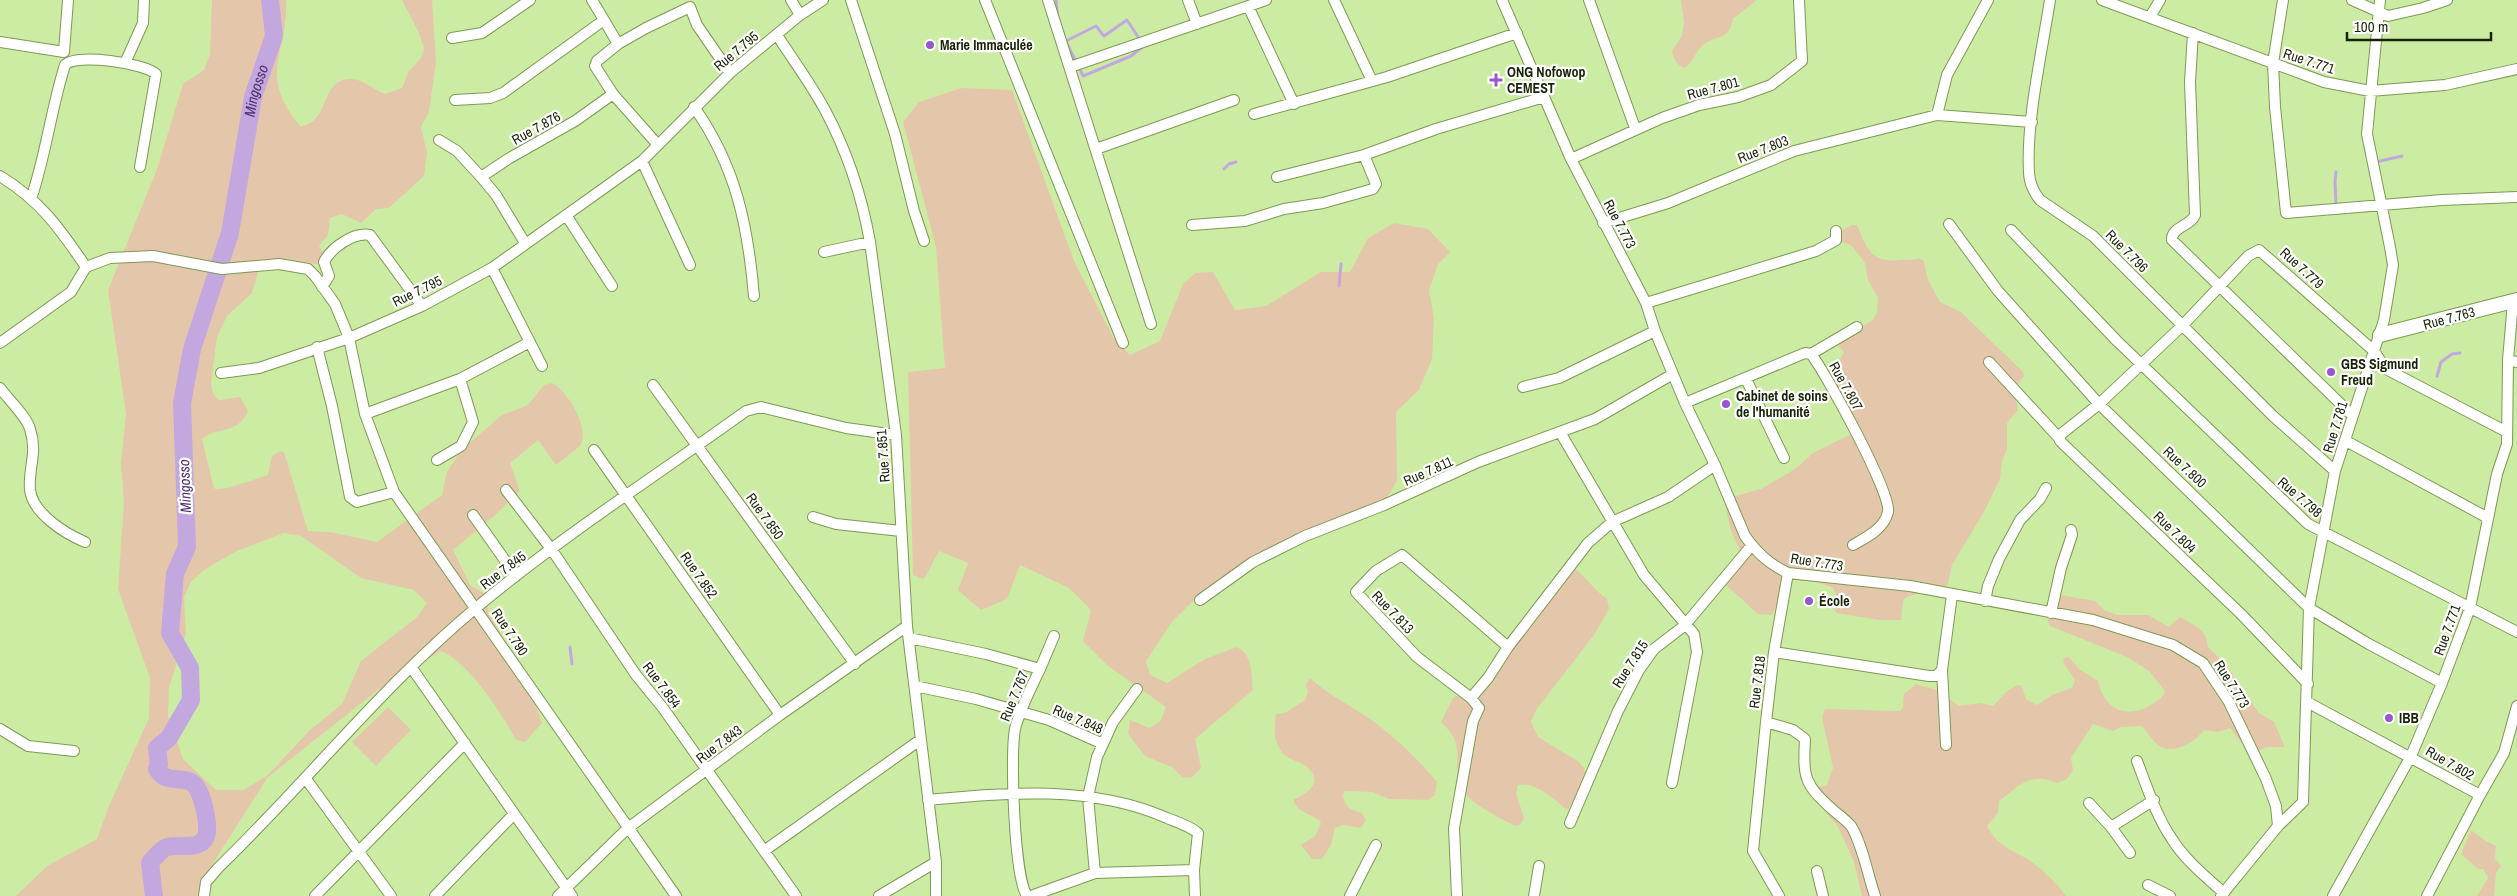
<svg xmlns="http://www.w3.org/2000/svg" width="2517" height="896" viewBox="0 0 2517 896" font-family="'Archivo Narrow',sans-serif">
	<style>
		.green { fill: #e4c7aa; fill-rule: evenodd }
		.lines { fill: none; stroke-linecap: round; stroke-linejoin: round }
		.stream { stroke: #c3a8df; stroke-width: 3 }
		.river { stroke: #c3a8df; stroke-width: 18 }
		.street-casing { stroke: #7d9954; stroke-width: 12 }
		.secondary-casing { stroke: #7d9954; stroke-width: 16 }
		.street { stroke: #fff; stroke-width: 10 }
		.secondary { stroke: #fff; stroke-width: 14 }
		.poi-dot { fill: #9857cd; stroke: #fff; stroke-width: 2 }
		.labels { text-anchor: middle; stroke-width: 4.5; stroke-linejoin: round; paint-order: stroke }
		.poi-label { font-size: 14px; font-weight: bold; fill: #182306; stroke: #fff; text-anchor: start }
		.street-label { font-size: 14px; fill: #182306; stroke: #fff }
		.water-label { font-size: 15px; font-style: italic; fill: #533071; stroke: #fff }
	</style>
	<rect width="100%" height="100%" fill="#cdeca3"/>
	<path class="green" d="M212,0H286C289,56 256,72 300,126C332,123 318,77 353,79C364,80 374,90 385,94L402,88L409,71L421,58L424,49L419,33L402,0H432L436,61L429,112L421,127L427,153L424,176L389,208L376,209L361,223L342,214L330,218L328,235L319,246L326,258L321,265L287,259L260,265L252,293L227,316L217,337L211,384L213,394L219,400L240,397L248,411C240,434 212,428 202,439L213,485L215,489L228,488L268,475L272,456L280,451L284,452L308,531L330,532L377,542L442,495L447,472L461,450L502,415L528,405L544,385L552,383L556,385C570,397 590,428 580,446L556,465L538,440L510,463L520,491L493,517L453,550L470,585L487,595L488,612L525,676L542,723L525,742L516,740C502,714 469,662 441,651L383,686L268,777L203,879L197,896H16L47,866L97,839L108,808L149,718L150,678L118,589L124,502L121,463L126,414L108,290L157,169L183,84L204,70L210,54ZM284,533L301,536L361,578L414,590L427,603L417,617L361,661L342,704L310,730L268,775L244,790H216L183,759L168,716L169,688L186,633L184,597L191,582L205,569L237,551Z
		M1681,0H1757L1733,19C1729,42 1715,34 1702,46C1695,53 1693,62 1685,68C1676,66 1674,58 1672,51L1682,36L1684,23Z
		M961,88L1012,90L1074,261L1113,337L1130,355L1160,341L1183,284L1195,273L1213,272L1235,310L1266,306L1321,272H1350L1368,238L1394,223L1428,229L1450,252L1438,264L1429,291L1434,318L1432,359L1419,390L1396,412L1397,481L1383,504L1317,529L1231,572L1202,592L1172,622L1146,661L1150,675L1167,683L1205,659L1237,647C1253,654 1251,675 1253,690L1195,739L1201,768L1191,778L1182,777L1172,767L1145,756L1128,734L1130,720L1149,728L1160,722L1166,707L1108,666L1083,641L1091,610L1069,588L1020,565L1007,599L981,610L958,590L968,563L939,551L926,576L923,579L913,575L908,372L945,368L936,247L903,122L919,102Z
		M1852,225H1857C1867,249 1871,263 1900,260C1907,259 1912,261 1919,258L1924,261L1928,280L1940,302L1961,312L2023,372L2024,376L2014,389L2018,410L2007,423V449L2002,461L2000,479L1985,510L1952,565L1948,583L1941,598C1927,595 1915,590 1903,600L1901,620H1879L1836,613L1834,605L1837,596L1833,588L1817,582L1790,579L1772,615L1758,614L1725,584L1744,560L1730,528L1725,503L1731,497L1761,489L1795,469L1813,453L1857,431L1841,403L1832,373L1844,352L1838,345L1840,340L1873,320L1877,312L1878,298L1868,280L1865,263L1851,245L1838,241L1837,233Z
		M1572,567C1586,575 1593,590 1607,599L1609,609L1594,635L1536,710L1531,722L1538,737L1579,762L1584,768L1586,776L1568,810C1555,801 1536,781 1518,785L1516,793L1524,818L1520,825L1515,826C1500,818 1474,806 1464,792C1453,777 1460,760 1456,744C1454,735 1447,728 1441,722L1453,698L1456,696H1465L1487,679Z
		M2055,594L2095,601L2104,610L2117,615H2148L2169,627L2180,617C2194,625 2207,629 2208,647L2227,666L2259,713L2274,722L2285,747H2266L2251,755L2230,728L2218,732L2204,730C2195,742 2173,756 2158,745C2152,740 2147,732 2142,726L2121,727L2113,731L2093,724L2071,758L2073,770L2066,780L2057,783C2029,771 2020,786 1999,801L1998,813L1987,826C1998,847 2011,849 2029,860C2044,871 2055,881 2066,896H1862L1854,862L1838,827L1819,804L1817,791L1819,787L1827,785L1833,768L1822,717L1825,709L1900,711L1903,707L1904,694L1916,684L1937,690L1959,706L1980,703L1993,706L2006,692L2017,685L2022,686L2026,699L2037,705L2052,695L2072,688L2075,680L2063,662L2064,658L2069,657L2079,669L2098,681C2104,709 2126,720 2151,705C2157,701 2163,698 2165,691L2149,671L2127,657L2050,626L2047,618Z
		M1310,678C1328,695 1350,705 1370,719C1395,737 1418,759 1437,782L1435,795L1428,800L1389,799L1372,792L1345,791L1343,795C1345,807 1350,810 1362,813L1366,821L1360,828L1343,825L1335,828L1331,845L1322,859H1312L1301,845L1315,836L1321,824L1319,820L1300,810L1294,803V799C1310,793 1324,780 1306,766C1299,761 1286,759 1282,752C1273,740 1274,728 1276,714L1285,713L1306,699L1308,690L1305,686Z
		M388,707L411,730L376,766L352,742Z
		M2471,830L2487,842L2496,846L2495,859L2501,866L2496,873L2494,896H2477L2488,878L2483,869H2478L2461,854Z"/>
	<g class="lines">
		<path class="stream" d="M1056,0L1058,18
			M1066,41C1071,53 1078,64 1083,76L1131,56L1144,46L1127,20L1104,36L1096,26L1066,41
			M2376,162L2402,156
			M1224,169L1229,164L1236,162
			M2336,172L2335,181L2336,204
			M1339,286L1341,264
			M2437,376L2441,362L2452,354L2460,353
			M570,647L572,664"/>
		<path class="river" id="s1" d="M154,896L150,863C155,857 160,850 167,847C180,843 204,853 207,832C208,821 202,787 191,782C178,776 166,784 157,769L159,764L157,748L169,738L191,700L190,668L170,633L175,574L187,547L182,403L192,349L230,233L253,97L274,36L270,0"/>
		<defs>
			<path id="street" d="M791,0L800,15
				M851,0L895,134L914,211L924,241
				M985,0L1123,343
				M1048,0L1151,324
				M1188,0L1197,24
				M1334,0L1372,81
				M1502,0L1571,159L1646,303L1655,331L1685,403L1715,465L1745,536C1757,553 1769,564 1788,573L1910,586L2093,620L2173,645L2203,663L2229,702L2266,779L2276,806L2278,826L2221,896
				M1589,0L1635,128
				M1988,0L1947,75L1937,115L2032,122
				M2050,0C2042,52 2026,121 2029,172C2029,182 2034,193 2040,200L2093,236L2273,416L2335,471
				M2102,0L2324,82L2370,91L2445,85L2517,69
				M2283,0L2273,63L2275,107L2286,213L2442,200L2517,197
				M2352,0L2388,16L2423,8L2447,0
				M1248,6L1294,104
				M2150,17L2160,0
				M604,20L618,44L646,28L690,7L697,25L730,73
				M2193,33L2190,82L2195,215C2191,226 2171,227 2172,240L2352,415
				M777,35C793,60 811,84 825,110C847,151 862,197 870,242L896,435L907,626L936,862V896
				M452,38L482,33L530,0
				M0,42L64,52L68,0
				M125,63L143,23L144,0
				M1070,67L1266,0
				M613,94L595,66L597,61L618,44
				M455,100L490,98L503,93L604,20L592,0
				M694,107C736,166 748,226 754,296
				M1254,114L1387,77L1517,33
				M439,140L457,151L481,177
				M1096,149L1234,100
				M1571,159L1662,118L1699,105L1738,97L1771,85L1802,61L1799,0
				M642,161L690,265
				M0,176C41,201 60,229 86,267
				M1277,177L1364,155L1436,129L1544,97
				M31,199C46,155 51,109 65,65C76,53 144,63 156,74L140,167
				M566,215L612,286
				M1603,223L1668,203L1794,151L1937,115
				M1949,224L1998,291L2099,404L2309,608L2367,643L2442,683
				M1192,225L1245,221L1284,209L1323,203L1373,189L1376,184L1364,155
				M2011,230L2117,341L2308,524L2517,632
				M525,243L496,195L481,177L508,159L575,121L613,94L658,145
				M824,252L870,242
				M492,268L542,366
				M322,287L329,276L324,262C331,248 353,232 370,235L422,306
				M1646,303L1816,251L1836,240V231
				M0,343L71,292L86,267L110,258L153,256L222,269L279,264L308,269L315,276L335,304L343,323L349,338L365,414L394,492L676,896
				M317,347L332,406L350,497L357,502L394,492
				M1811,354L1857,327
				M2508,360L2513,302
				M1989,362L2059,438
				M221,373L259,368L349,338L422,306L492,268L642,161L730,73L800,15L823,0
				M1746,379L1784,458
				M653,385L855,664
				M1523,387L1559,378L1655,331
				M0,388C8,399 27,417 30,429C38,453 28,468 30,490C33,514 66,534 85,542
				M1685,403L1805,353L1811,354C1826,373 1892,494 1888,512C1884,529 1867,537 1853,545
				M365,414L460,379L530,342
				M1560,432L1644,575L1694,634L1697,652L1672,783
				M2346,441L2488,518
				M594,450L780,715
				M437,460L461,446L473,422L460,379
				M506,490L552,550L636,675L663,708L796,896
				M473,515L516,576
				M813,517L836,524L901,531
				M1788,573L1774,652L1766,722L1793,730L1805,739C1803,778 1804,784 1833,810C1839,815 1846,820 1851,826C1862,843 1868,876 1875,896
				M1200,600L1253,562L1305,536L1384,505L1478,462L1595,419L1673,374
				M1985,601L1988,586L1999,559L2020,520L2040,499L2046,488
				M2051,613L2061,568L2072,535L2071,530
				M909,638L986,654L1040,669C1031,688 1020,709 1015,729C1010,754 1014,876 1027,896
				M1508,647L1488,678L1471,698L1417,657L1356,592L1376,571L1402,555L1508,647L1588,543L1612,522L1668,497L1715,465
				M1774,652L1929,676H1936L1942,670L1952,595
				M411,667L572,896
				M1040,669L1054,636
				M1942,670L1946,745
				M2308,684L2242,615L2060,441V435L2099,404L2183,325L2248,256L2259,250L2374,351L2386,369L2507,432
				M915,686L976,699L1049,720L1103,744L1097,757L1088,797L1095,873
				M2307,702L2480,795L2427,896
				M1766,722L1753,851L1779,896
				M0,729L28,746L74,751
				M1103,744L1113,722L1137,689
				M2137,761C2147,787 2156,816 2172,839C2185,860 2205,876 2224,893
				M306,779L391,896
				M2480,795L2504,753L2517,706
				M928,800C1007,792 1092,785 1167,818C1177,822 1190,826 1198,833L1194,870L1195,896
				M2089,803L2111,827L2154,800
				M1570,823L1618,711L1639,670L1654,649L1684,626L1752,545
				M2278,826L2303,802L2309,608L2335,471L2384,320L2393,265L2390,247L2367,134L2380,0
				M2111,827L2130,853
				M764,851L920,740
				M1817,871L1823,896
				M2148,885L2170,896
				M204,896L206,882L219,867C307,782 383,685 477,607C562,536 656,476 746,411L761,407L846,428L896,435
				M315,896L465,743
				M435,896L513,815
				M558,896L628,828L780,715L907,626
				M879,896L936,862
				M1031,896L1095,873L1194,870
				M1350,896L1376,845
				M1457,896L1454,828L1473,721L1479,708L1471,698
				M1534,896L1539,866
				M2333,896L2411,756L2442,683L2470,608L2497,474L2507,444L2508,360L2517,362"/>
			<path id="secondary" d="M2380,335L2517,300"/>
		</defs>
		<use href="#street" class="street-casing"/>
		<use href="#secondary" class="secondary-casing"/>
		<use href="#street" class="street"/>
		<use href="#secondary" class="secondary"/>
	</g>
	<g class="poi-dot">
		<circle cx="930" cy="45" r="5"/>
		<path d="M1493.5 72.5h5v5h5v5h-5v5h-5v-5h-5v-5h5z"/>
		<circle cx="2331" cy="372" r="5"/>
		<circle cx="1726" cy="404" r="5"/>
		<circle cx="1809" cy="601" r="5"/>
		<circle cx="2389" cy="718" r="5"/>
	</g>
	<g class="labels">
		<g class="poi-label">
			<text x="940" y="50">Marie Immaculée</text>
			<text x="1507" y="77">ONG Nofowop<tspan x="1507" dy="16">CEMEST</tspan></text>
			<text x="2341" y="369">GBS Sigmund<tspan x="2341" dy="16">Freud</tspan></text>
			<text x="1736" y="401">Cabinet de soins<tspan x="1736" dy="16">de l'humanité</tspan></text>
			<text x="1819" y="606">École</text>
			<text x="2399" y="723">IBB</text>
		</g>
		<g class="street-label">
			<text transform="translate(736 51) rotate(-40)" y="5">Rue 7.795</text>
			<text transform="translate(2309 61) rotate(18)" y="5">Rue 7.771</text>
			<text transform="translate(1713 88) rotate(-15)" y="5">Rue 7.801</text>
			<text transform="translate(536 128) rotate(-29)" y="5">Rue 7.876</text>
			<text transform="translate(1763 149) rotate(-21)" y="5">Rue 7.803</text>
			<text transform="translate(1620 224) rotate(62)" y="5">Rue 7.773</text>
			<text transform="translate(2127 251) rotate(45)" y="5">Rue 7.796</text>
			<text transform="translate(2302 268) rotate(42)" y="5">Rue 7.779</text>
			<text transform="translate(417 291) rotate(-26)" y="5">Rue 7.795</text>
			<text transform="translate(2449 318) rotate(-15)" y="5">Rue 7.763</text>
			<text transform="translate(1846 386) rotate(61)" y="5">Rue 7.807</text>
			<text transform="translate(2335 427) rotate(-73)" y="5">Rue 7.781</text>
			<text transform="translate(883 456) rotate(-94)" y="5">Rue 7.851</text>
			<text transform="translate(2185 467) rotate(43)" y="5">Rue 7.800</text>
			<text transform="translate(1428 471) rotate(-24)" y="5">Rue 7.811</text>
			<text transform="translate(2300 497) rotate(41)" y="5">Rue 7.798</text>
			<text transform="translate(765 516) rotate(54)" y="5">Rue 7.850</text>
			<text transform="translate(2175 532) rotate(44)" y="5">Rue 7.804</text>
			<text transform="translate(1817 562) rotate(9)" y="5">Rue 7.773</text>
			<text transform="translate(503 570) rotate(-37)" y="5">Rue 7.845</text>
			<text transform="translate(699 575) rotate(55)" y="5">Rue 7.852</text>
			<text transform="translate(1393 612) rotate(46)" y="5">Rue 7.813</text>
			<text transform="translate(2447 630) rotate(-70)" y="5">Rue 7.771</text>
			<text transform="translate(510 632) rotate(56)" y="5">Rue 7.790</text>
			<text transform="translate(1630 664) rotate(-57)" y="5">Rue 7.815</text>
			<text transform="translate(1757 682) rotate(-83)" y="5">Rue 7.818</text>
			<text transform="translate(2232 684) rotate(58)" y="5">Rue 7.773</text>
			<text transform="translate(662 685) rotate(53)" y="5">Rue 7.854</text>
			<text transform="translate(1014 696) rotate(-68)" y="5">Rue 7.767</text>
			<text transform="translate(1078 719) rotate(23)" y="5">Rue 7.848</text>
			<text transform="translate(719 744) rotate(-37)" y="5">Rue 7.843</text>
			<text transform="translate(2450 763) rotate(30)" y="5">Rue 7.802</text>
		</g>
		<g class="water-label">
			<text dy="5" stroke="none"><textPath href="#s1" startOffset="904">Mingosso</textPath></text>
			<text transform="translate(185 486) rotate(-92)" y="5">Mingosso</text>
		</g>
	</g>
	<path d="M2347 32v8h144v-8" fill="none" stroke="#182306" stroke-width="2.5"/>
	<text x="2354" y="32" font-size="15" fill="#182306" stroke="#ffffff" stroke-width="4" paint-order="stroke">100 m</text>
</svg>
